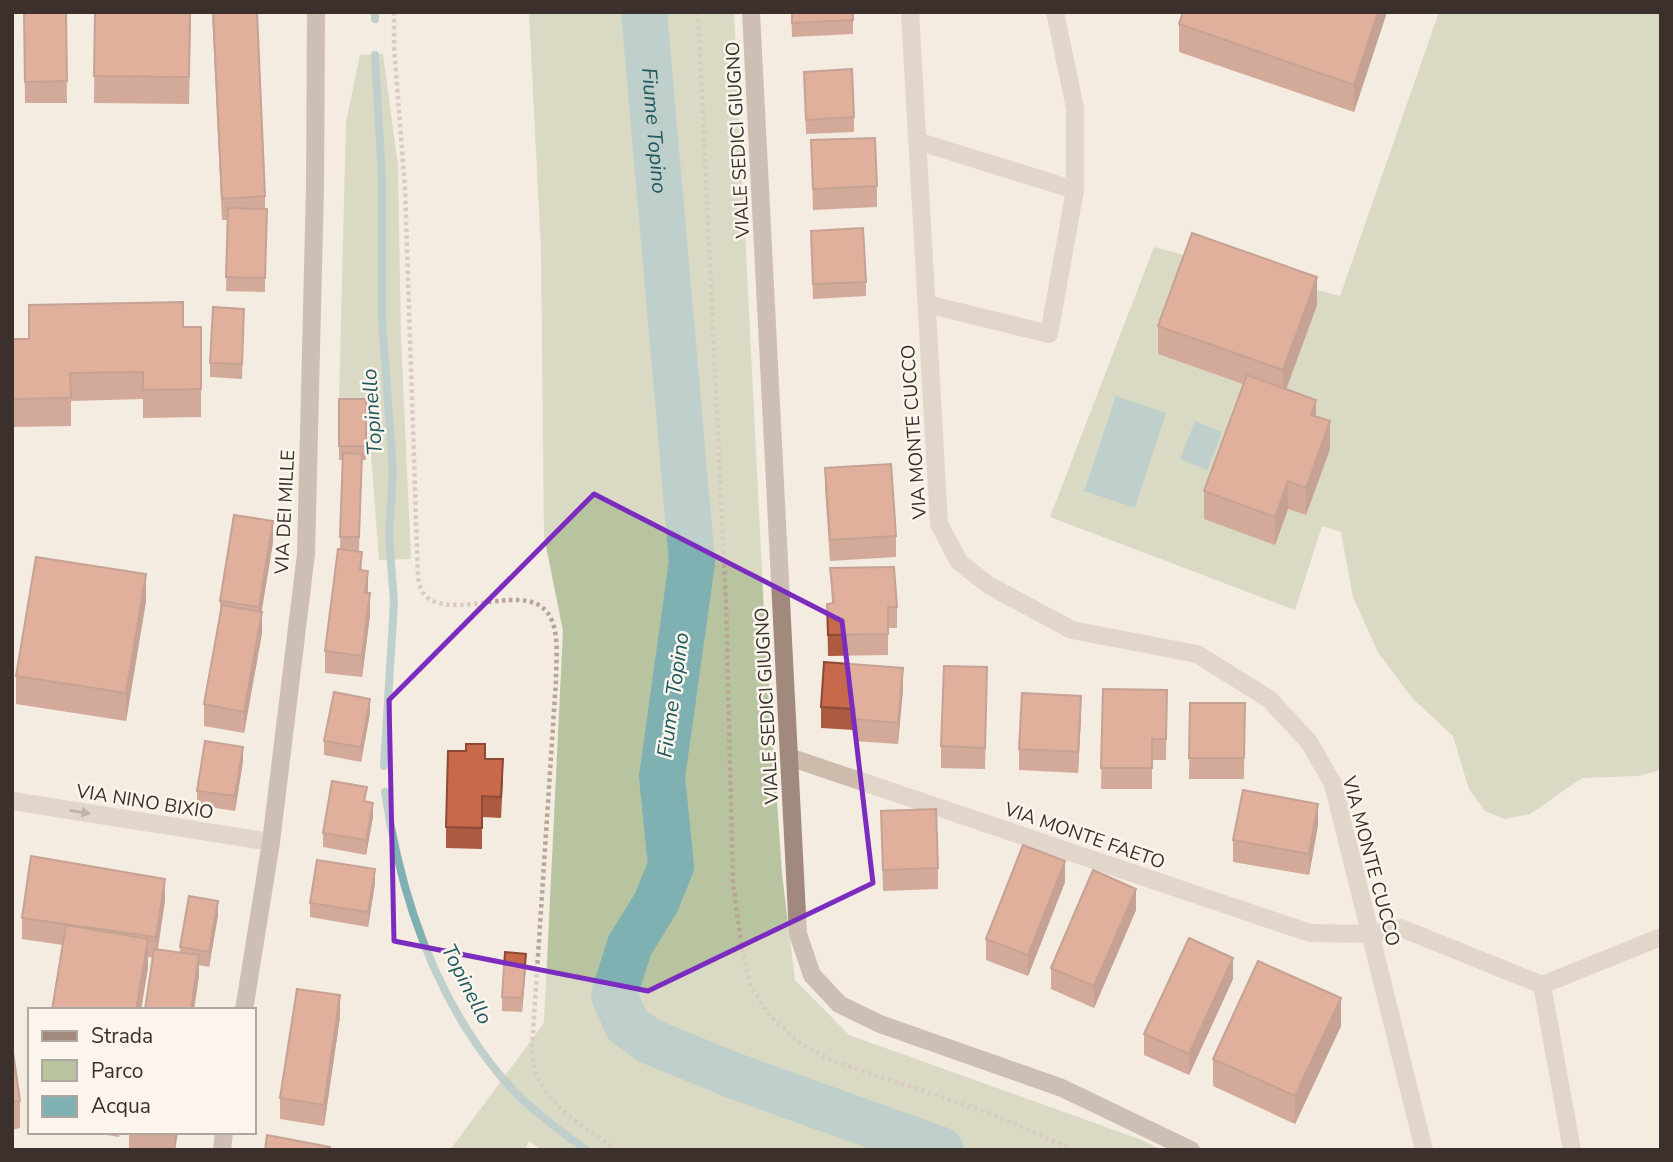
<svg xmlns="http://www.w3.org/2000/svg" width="1673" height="1162" viewBox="0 0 1673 1162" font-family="'Nunito Sans',sans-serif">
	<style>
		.green { fill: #b8c4a0 }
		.water { fill: #7fb0b2 }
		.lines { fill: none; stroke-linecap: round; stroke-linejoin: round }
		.stream { stroke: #7fb0b2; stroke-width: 8 }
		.river { stroke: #7fb0b2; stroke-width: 46 }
		.path { stroke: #b9a596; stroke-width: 4.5; stroke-dasharray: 3.5 3.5; stroke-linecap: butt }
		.street { stroke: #cdbbac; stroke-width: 18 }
		.secondary { stroke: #a18a7d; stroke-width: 18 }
		.wall { fill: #ac5a40 }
		.shaded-wall { fill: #8c4a34 }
		.building { fill: #c8694b; stroke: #8c4a34; stroke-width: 2 }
		.oneway { fill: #7d6f65 }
		.marked { fill: none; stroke: #7b2cbf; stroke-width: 5; stroke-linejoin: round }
		.labels { text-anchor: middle; stroke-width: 5; stroke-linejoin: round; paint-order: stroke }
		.street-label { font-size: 19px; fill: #3b302b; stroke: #fbf5ee }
		.water-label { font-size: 21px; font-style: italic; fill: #1f5a5e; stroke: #fbf5ee }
	</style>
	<rect width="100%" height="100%" fill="#f4ebe1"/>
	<path class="green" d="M529,12H734L764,612L782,874L795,980L849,1035L1142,1140L1161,1150H542L529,1141L525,1150H450L544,1023L563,631L544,536L541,251Z
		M1439,12H1661V770L1638,776L1582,778L1530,814L1505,819L1485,811L1469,789L1453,736L1412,698L1378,652L1353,597L1341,532L1322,526L1295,610L1050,517L1154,247L1340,296Z
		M383,54L398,166L401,338L411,559L379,560L367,401L339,402L346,122L360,55Z"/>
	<path class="water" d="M1116,396L1166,413L1135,508L1084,491Z
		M1195,421L1222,432L1207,470L1180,459Z"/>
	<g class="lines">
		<path class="stream" d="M375,12V19
			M375,55L382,178V320L393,471L389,537L394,602L384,766
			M385,792C400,893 433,993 498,1073C522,1103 555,1128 587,1150"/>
		<path class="river" id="s1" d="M644,12L692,562L662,777L671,866L656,903L630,945L614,995L627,1025L649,1041L735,1076L941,1150"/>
		<path class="path" d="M394,12V47L405,188L418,578C419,582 420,589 423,593C450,627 534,573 552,621C559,638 556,662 556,680L532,1048C533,1055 533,1063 535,1070C546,1106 589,1131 618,1150
			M698,12L726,603L733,883L742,950L751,987L770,1016L801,1044L833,1061L992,1114L1073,1150"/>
		<path class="street" d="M910,12L939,524L959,562L990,586L1072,630L1197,654L1269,699L1309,742L1333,784L1424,1150
			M917,141L1075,190
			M927,304L1049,334L1075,190V108L1055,12
			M789,757L1310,933L1371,934L1401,928L1542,985L1661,937
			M12,801L271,842
			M1542,985L1572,1150"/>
		<path class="secondary" d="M751,12L798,934L812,975L839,1004L880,1024L1062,1088L1191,1150
			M244,1010L271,842L306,554L315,188L316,12
			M222,1150L224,1132"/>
	</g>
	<path class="wall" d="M24,12H66L67,103H25Z
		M95,12H191L189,104L94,103Z
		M212,12L265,196V292L226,291L228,220H222Z
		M791,12H853V34L792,37Z
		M1387,12L1354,112L1179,52V24Z
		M804,72L854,117V132L806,134Z
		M811,140L877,186V207L813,210Z
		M811,231L866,282V296L813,299Z
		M1317,305L1286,389L1316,416L1330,449L1306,515L1288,509L1275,545L1204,519V491L1243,384L1158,354V326Z
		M244,323L242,379L210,377V363Z
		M183,327H201V417L143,418V399L71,401V426L12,427V339H29Z
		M339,399H366V460H362L359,551L362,570L368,593L370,615L362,677L325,673V651L340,549L342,460H339Z
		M825,468L896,536V557L830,561L825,489Z
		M273,542L261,612L262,633L244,733L204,726V704L220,611V601Z
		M830,568L897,607V628H888V655L828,656L827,604L832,603Z
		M146,601L126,721L16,704V676Z
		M987,688L985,769L941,768V746Z
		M903,689L898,744L854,741V730L821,728V707Z
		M1103,689L1167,690L1166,760H1152V789H1101Z
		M1190,703H1245L1244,779H1189Z
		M370,713L361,762L324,755V741Z
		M1081,717L1078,773L1019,770V749Z
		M485,759L503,780L501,818L482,817V849L446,848V827Z
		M243,761L235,811L197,805V791Z
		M367,802L373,817L366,855L323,847V833Z
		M881,811L938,868V889L883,891Z
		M1318,825L1309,875L1233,862V840Z
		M1065,882L1028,976L986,960V939Z
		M375,883L368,927L310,917V903Z
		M165,900L158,949L180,953V947L218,915L209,967L199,965V977L153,958L148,957V967L141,1010H52L63,945L22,939V918Z
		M1136,910L1094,1008L1051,989V968Z
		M526,968L522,1012L502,1011V997Z
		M1233,979L1189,1075L1144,1055V1034Z
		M340,1017L324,1126L280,1119V1098Z
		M1341,1026L1295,1124L1213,1086V1059Z
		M12,1045L20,1101V1128L12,1130Z
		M89,1132H120L119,1137Z
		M129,1132H178L175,1150L129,1149Z"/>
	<path class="shaded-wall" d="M1378,12H1387L1354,112V85Z
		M1317,277V305L1283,398V370Z
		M1316,400V428L1311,415Z
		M1330,421V449L1306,515V488Z
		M1288,481V509L1275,545V517Z
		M273,521V542L259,628V607Z
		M368,571V592L365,614V593Z
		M146,574V601L126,721V693Z
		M370,593V615L362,677V656Z
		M262,612V633L244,733V712Z
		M903,668V689L898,744V723Z
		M1081,696V717L1078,773V752Z
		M370,699V713L361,762V747Z
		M243,747V761L235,811V796Z
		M373,803V817L366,855V840Z
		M1318,804V825L1309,875V854Z
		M1065,861V882L1028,976V955Z
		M375,869V883L368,927V912Z
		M165,879V900L156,958V937Z
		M1136,889V910L1094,1008V986Z
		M218,901V915L209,967V952Z
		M148,939V967L141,1010H136Z
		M526,954V968L522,1012V998Z
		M199,955V977L194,1010H191Z
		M1233,958V979L1189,1075V1054Z
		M340,995V1017L324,1126V1105Z
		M1341,998V1026L1295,1124V1096Z
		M174,1132H178L175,1150H174Z"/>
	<path class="building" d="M24,12H66L67,81L25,82Z
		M95,12H190L189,77L94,76Z
		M213,12H257L265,196L222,199Z
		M792,12H853V20L792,23Z
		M1183,12H1378L1354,85L1179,24Z
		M852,69L854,117L806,120L804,72Z
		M875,138L877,186L813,189L811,140Z
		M228,208L267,209L265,278L226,277Z
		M863,228L866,282L813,284L811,231Z
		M1192,233L1317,277L1283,370L1158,326Z
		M183,302V327H201V389L143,390V372L70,373L71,398L12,399V339H29V305Z
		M213,307L244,309L242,364L210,363Z
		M1247,375L1316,400L1311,415L1330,421L1306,488L1288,481L1275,517L1204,491Z
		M339,399H366V446H339Z
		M343,453L362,454L359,537H340Z
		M891,464L896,536L830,540L825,468Z
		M234,515L273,521L259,607L220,601Z
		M338,549L362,552L360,570L368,571L365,593H370L362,656L325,651Z
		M36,557L146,574L126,693L16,676Z
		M894,567L897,607H888V634L828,635L827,604L834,603L830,568Z
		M222,605L262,612L244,712L204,704Z
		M824,662L903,668L898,723L854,719L855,709L821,707Z
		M944,666L987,667L985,748L941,746Z
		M1103,689L1167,690L1166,739H1152V768H1101Z
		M334,692L370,699L361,747L324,741Z
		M1022,693L1081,696L1078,752L1019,749Z
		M1190,703H1245L1244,758H1189Z
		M205,741L243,747L235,796L197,791Z
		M466,744H485V759H503L501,797L482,796V828L446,827L448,751H466Z
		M332,781L367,787L364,801L373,803L366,840L323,833Z
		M1243,790L1318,804L1309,854L1233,840Z
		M936,809L938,868L883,870L881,811Z
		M1023,845L1065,861L1028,955L986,939Z
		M31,856L165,879L156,937L22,918Z
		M317,860L375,869L368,912L310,903Z
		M1093,870L1136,889L1094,986L1051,968Z
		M189,896L218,901L209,952L180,947Z
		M66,925L148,939L136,1010H52Z
		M1189,938L1233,958L1189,1054L1144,1034Z
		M154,949L199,955L191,1010H145Z
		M505,952L526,954L522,998L502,997Z
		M1258,961L1341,998L1295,1096L1213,1059Z
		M297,989L340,995L324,1105L280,1098Z
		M12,1045L20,1101L12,1102Z
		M155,1132H174V1135Z
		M267,1135L330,1147L329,1150H265Z"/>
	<defs><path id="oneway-solid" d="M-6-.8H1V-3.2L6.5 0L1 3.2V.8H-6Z" transform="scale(1.75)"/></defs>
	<use class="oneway" href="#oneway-solid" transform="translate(80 812) rotate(9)"/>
	<path d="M0 0H1673V1162H0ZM594,494L842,621L873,883L648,991L394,941L389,700Z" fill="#f4ebe1" fill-opacity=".55" fill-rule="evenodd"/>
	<path class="marked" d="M594,494L842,621L873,883L648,991L394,941L389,700Z"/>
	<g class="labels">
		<g class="street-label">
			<text transform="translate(737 140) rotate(-93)" y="7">VIALE SEDICI GIUGNO</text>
			<text transform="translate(913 432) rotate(-94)" y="7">VIA MONTE CUCCO</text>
			<text transform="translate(284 512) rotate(-87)" y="7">VIA DEI MILLE</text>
			<text transform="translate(766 706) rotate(-93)" y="7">VIALE SEDICI GIUGNO</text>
			<text transform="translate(145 801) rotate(9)" y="7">VIA NINO BIXIO</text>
			<text transform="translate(1085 835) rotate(19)" y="7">VIA MONTE FAETO</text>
			<text transform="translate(1372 861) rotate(75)" y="7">VIA MONTE CUCCO</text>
		</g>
		<g class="water-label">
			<text dy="7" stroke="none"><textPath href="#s1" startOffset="119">Fiume Topino</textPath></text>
			<text transform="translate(372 412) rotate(-94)" y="7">Topinello</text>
			<text transform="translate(673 695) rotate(-82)" y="7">Fiume Topino</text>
			<text transform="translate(467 984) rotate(63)" y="7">Topinello</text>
		</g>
	</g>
	<rect width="1673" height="1162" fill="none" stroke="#3b302b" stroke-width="28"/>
	<rect x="28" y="1008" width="228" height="126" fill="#fbf5ee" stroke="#aea6a0" stroke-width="2"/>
	<rect x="42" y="1031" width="35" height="10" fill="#a18a7d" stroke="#aea6a0" stroke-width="2"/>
	<text x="91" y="1043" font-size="21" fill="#3b302b">Strada</text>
	<rect x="42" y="1060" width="35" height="21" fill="#b8c4a0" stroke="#aea6a0" stroke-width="2"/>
	<text x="91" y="1078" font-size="21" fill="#3b302b">Parco</text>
	<rect x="42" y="1096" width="35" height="21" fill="#7fb0b2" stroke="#aea6a0" stroke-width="2"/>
	<text x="91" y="1113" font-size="21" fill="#3b302b">Acqua</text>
</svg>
